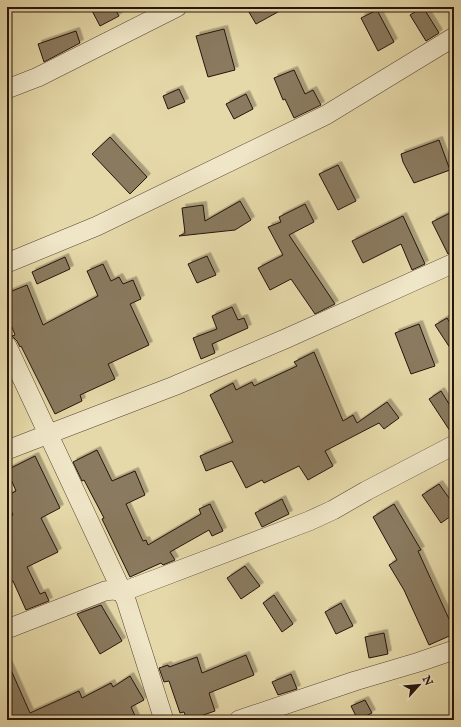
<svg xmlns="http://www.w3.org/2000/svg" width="461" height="727" viewBox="0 0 461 727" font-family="'IM FELL English',serif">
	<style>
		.building { fill: #8a7a5e; stroke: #26140d; filter: url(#shadow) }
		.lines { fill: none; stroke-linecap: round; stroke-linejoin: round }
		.minor-casing { stroke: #564534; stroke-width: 20 }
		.minor { stroke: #efe6c7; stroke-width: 19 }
	</style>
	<defs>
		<filter id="shadow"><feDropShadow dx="3.5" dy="-3.5" stdDeviation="0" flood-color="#0004"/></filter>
	</defs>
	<rect width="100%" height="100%" fill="#e6d9a9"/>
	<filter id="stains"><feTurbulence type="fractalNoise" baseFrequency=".005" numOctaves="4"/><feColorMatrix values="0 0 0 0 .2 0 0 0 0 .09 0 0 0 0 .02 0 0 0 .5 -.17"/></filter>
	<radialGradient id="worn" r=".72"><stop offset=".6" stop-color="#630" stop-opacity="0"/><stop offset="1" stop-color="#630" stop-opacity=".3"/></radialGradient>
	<path class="building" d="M90,7H114L119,16L100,26Z
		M246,7H287L256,24Z
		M423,7L439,33L426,41L410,15Z
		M377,10L394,42L378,51L361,18Z
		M224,29L235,70L208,77L196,36Z
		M76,31L80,43L44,62L38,44Z
		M294,70L305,94L313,90L321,105L294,118L285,99L283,100L274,78Z
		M179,89L185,102L168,109L163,96Z
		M246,94L253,109L234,119L226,104Z
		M110,137L147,177L130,194L92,154Z
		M439,140L450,170L414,183L403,162L401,154Z
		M338,165L356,201L338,210L319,174Z
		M240,201L251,220L235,230L179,236L185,233L182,208L203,205L205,221Z
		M305,204L314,222L289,235L335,304L315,314L291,279L270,290L258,268L283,255L268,227L281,222L279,217Z
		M454,211V252L448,254L432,222Z
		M403,216L425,264L412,270L401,244L363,263L352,241Z
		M207,256L216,275L197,283L188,264Z
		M65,257L70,269L37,284L32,272Z
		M103,264L111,281L119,277L123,284L133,280L141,299L130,304L149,345L108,364L115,379L80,395L82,401L55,414L21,346L20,347L17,341L12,336L15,335L7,314V293L27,285L43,325L98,296L87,271Z
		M232,307L238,320L244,318L248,328L212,344L215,353L201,359L193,338L217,329L212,316Z
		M447,318L454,329V354L435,325Z
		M419,324L435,366L411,374L395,333Z
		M314,352L343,421L353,415L357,423L387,402L399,418L384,429L379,423L325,451L333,466L308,480L299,466L264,483L262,480L246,488L232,461L206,471L200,456L233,442L210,395L233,383L236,390L252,382L254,386L297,366L294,362Z
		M441,391L454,412V434H452L429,399Z
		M97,450L112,481L135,471L145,495L126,504L143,541L146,540L148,545L201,514L199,509L210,504L223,531L212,536L209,530L170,552L175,560L163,565L161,563L130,577L102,519L104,518L84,480L82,481L73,462Z
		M35,456L60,508L41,518L58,552L27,567L40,594L45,592L49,601L26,610L13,581L11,582L7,573V517L13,515L7,502V496L16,491L7,470Z
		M439,484L454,505V514L441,523L422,495Z
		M282,499L289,514L262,527L255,513Z
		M394,504L421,550L418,551L454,630V634L429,645L404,590L389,565L397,560L373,517Z
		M245,566L260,586L241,599L227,578Z
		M274,595L293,624L282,632L263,603Z
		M341,603L353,626L336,634L325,612Z
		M101,605L122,641L100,654L77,614Z
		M384,633L388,654L369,658L365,637Z
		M246,655L254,675L209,693L215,711L189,720H187L184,712L180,713L169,681L164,682L159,668L168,665L169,667L197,657L202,673Z
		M7,661L30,713L79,691L82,698L111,683L113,687L130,676L144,700L131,707L137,720H7Z
		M291,674L297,689L278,695L272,682Z
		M365,700L372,713L358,720L351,706Z"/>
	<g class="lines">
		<defs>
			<path id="minor" d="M7,89L38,77L177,7
				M7,263L97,226L326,115L454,37
				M7,346L126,600L164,720
				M7,450L174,386L285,339L454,263
				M7,629L105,591L113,590L122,592L309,521L333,510L366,491L454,445
				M239,720L355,681L419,662L454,650"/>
		</defs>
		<use href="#minor" class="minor-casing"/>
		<use href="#minor" class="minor"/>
	</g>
	<rect width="461" height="727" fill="none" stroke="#e6d9a9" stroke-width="24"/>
	<rect x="8" y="8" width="445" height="711" fill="none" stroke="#26140d" stroke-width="2"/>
	<rect x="12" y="12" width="437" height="703" fill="none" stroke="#26140d"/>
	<g transform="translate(419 685) rotate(63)" stroke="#efe6c7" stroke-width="3" paint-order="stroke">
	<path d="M0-3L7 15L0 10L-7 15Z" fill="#26140d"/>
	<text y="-6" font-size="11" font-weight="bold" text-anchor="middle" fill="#26140d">N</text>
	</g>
	<rect width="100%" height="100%" filter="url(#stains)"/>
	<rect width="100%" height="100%" fill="url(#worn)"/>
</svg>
